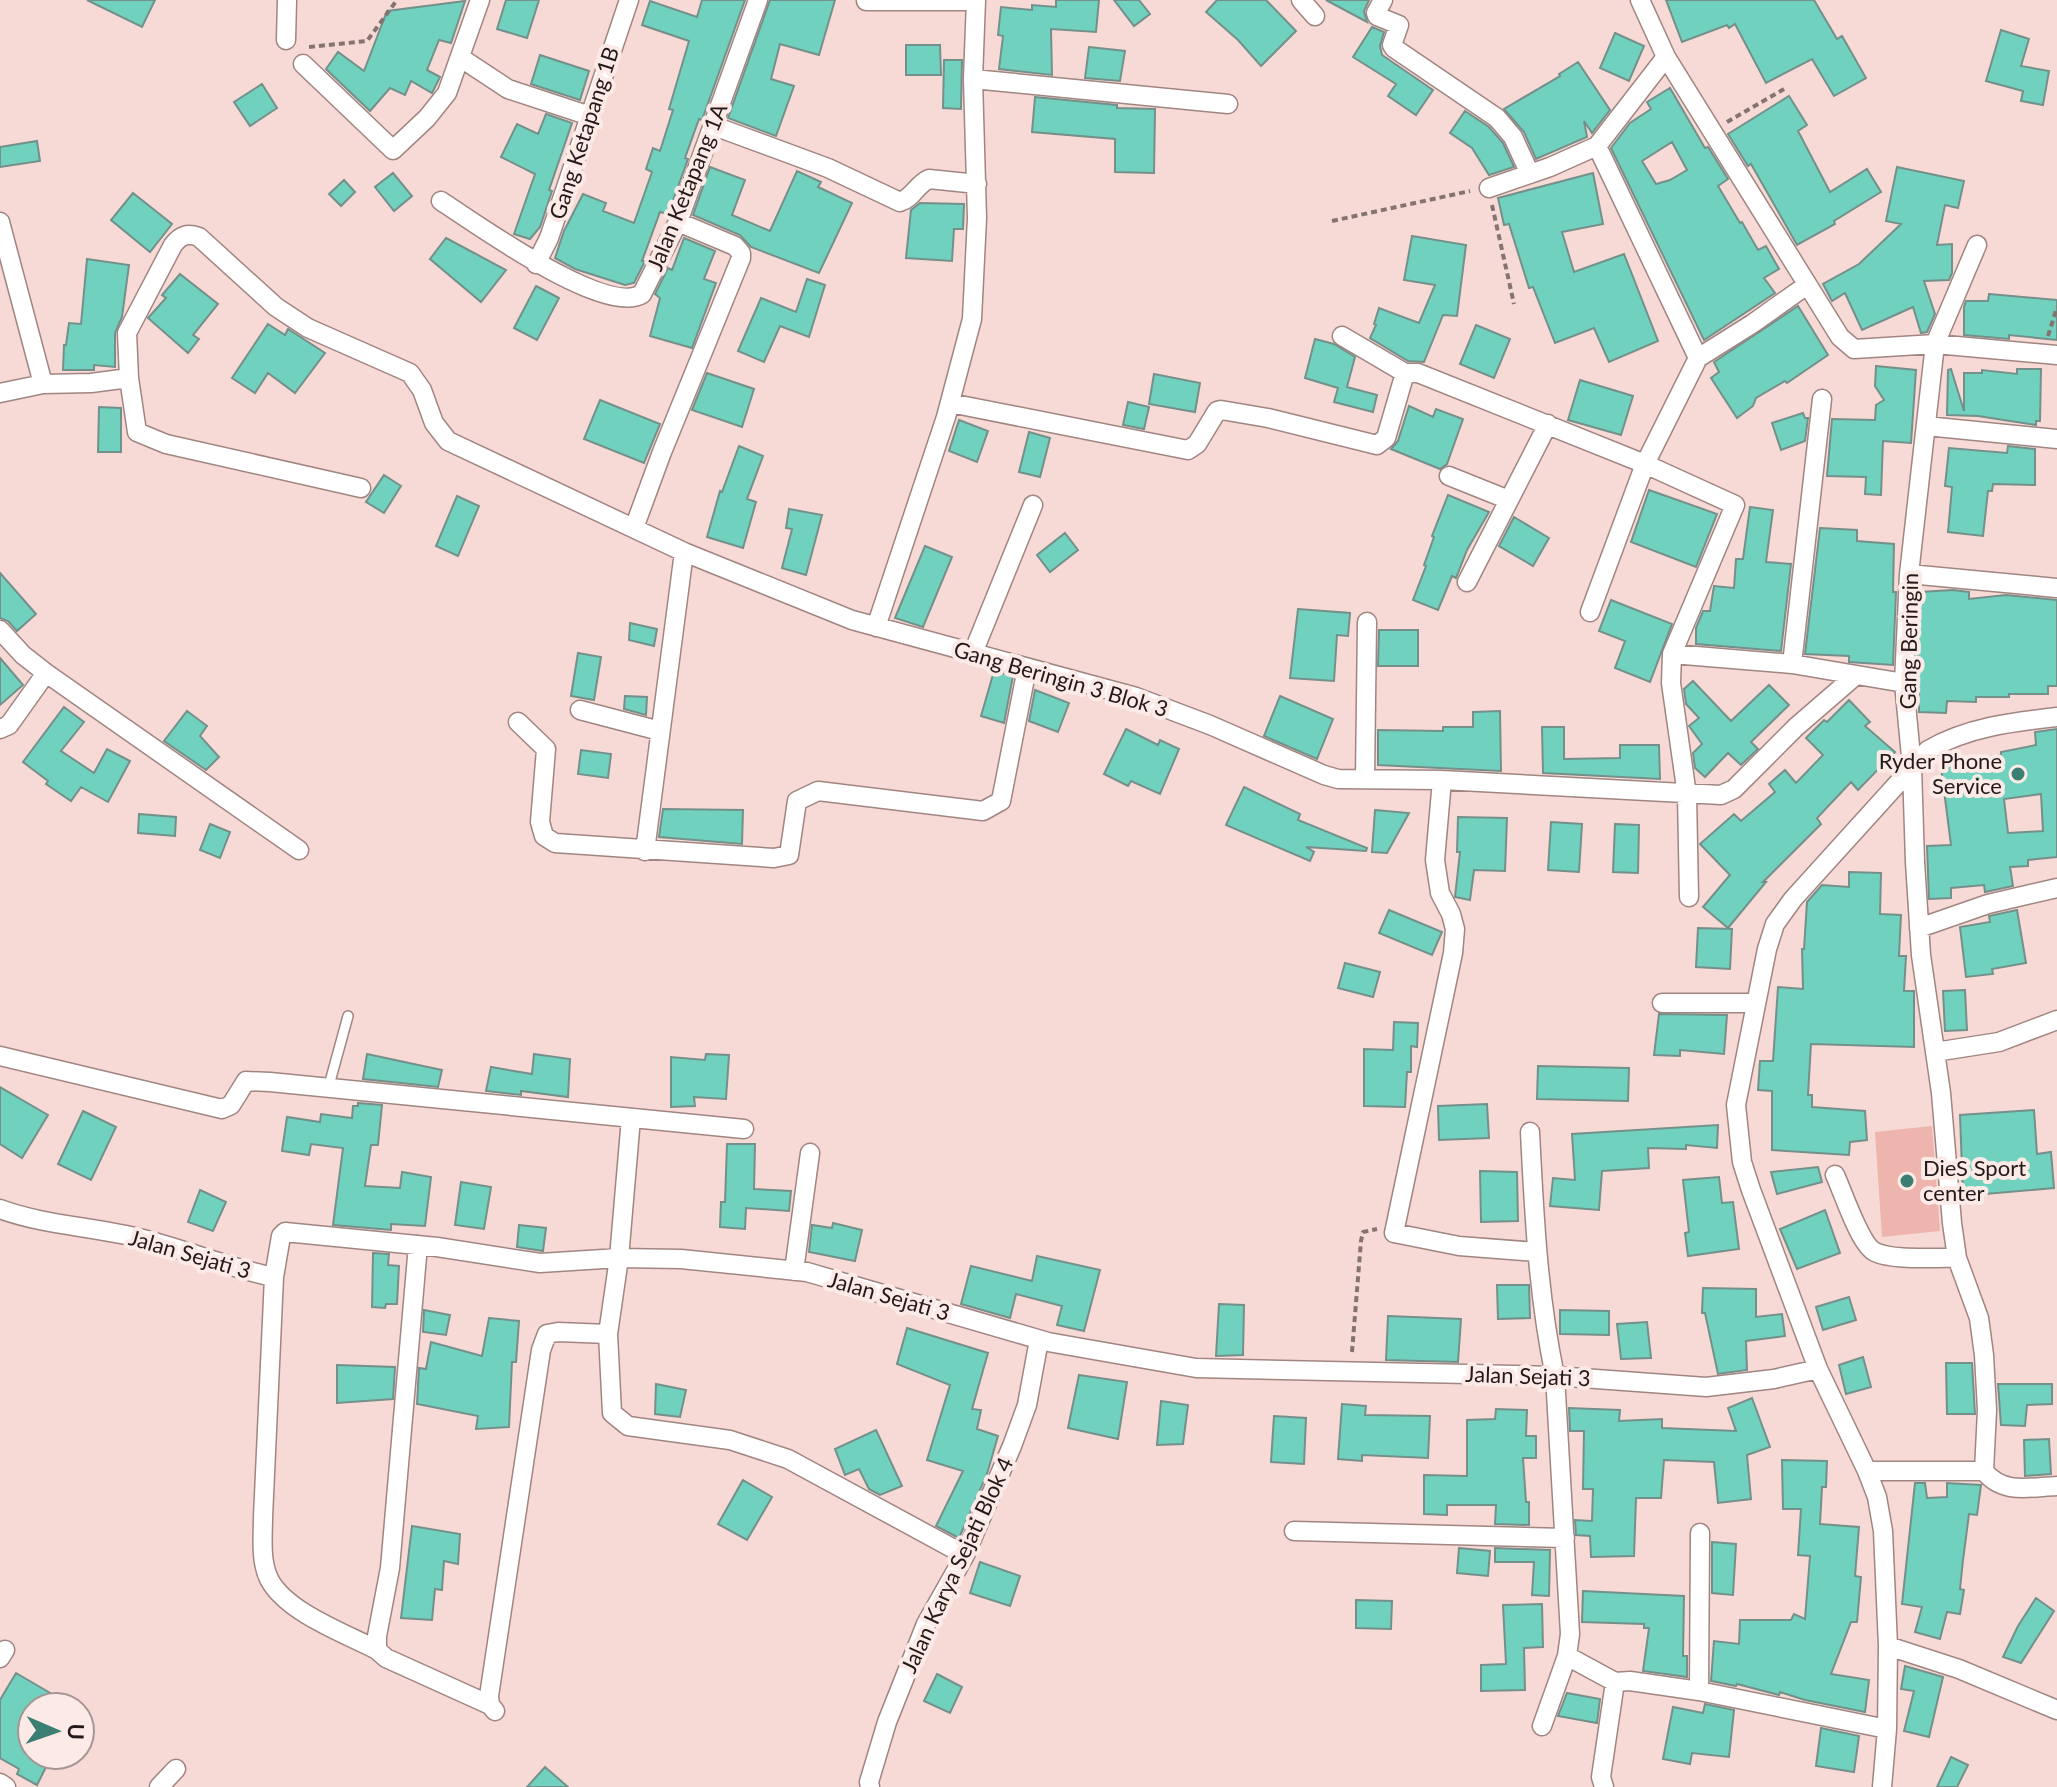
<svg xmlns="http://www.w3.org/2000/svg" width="2057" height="1787" viewBox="0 0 2057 1787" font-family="Lato,sans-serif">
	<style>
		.green { fill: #edb5ad }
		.building { fill: #70d1bf; stroke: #74908a; stroke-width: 2; fill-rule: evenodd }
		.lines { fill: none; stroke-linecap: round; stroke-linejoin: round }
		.lane-casing { stroke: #a08581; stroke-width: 12 }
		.street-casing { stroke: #a08581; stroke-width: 21 }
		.path { stroke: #857370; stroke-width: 4; stroke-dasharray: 6 4; stroke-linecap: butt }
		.lane { stroke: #fff; stroke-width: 9 }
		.street { stroke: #fff; stroke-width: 18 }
		.poi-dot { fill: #3b7f73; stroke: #fceae7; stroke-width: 3 }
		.labels { text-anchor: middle; stroke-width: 8; stroke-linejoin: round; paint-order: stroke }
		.street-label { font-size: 22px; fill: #231918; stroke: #fceae7 }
		.poi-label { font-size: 22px; fill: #231918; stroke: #fceae7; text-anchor: end }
	</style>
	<rect width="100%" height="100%" fill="#f7dad6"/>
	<path class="green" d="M1932,1126L1940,1231L1882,1237L1875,1132Z"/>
	<path class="building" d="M87,0H155L142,27Z
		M506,0H539L527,38L497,29Z
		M702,0H745L702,120L699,119L685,158L688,159L668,214L660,212L642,261H645L634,283L625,285L575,269L555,258L564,231L583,194L606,203L603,211L634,223L652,172L646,169L653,148L660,151L673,110L669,109L689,41L642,25L650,1L697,17Z
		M770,0H835L819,55L780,44L771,79L794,86L776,136L728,118Z
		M1056,0H1099L1096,32L1051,29L1052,75L999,69L1003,36L998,35L1001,7L1032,10V5L1056,7Z
		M1114,0H1139L1150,14L1134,26Z
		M1217,0H1266L1296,31L1261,66L1238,40L1206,12Z
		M1326,0H1369L1364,11L1367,22Z
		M1666,0H1814L1837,39L1842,36L1866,78L1834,96L1812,59L1766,83L1735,24L1729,28L1727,25L1682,42Z
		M465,1L451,43L439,40L427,70L440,77L432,93L411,81L405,95L390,88L370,111L326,69L338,52L364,71L387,11Z
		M1372,27L1384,32L1380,46L1382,55L1433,90L1416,115L1388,96L1396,84L1353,57Z
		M2001,30L2029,39L2021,66L2049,71L2043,105L2021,101L2023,91L1986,81Z
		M1615,33L1644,46L1629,81L1600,68Z
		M906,45H940L941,75H906Z
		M1089,47L1125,51L1120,81L1085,78Z
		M540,55L589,71L580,100L531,84Z
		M944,60H962L961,109L943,108Z
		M1578,62L1610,110L1592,133L1584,121L1587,137L1536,159L1524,132L1504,109L1560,76L1559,74Z
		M262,84L277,108L250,126L234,102Z
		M1670,88L1705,148L1708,147L1728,179L1718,186L1740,223L1742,222L1758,250L1766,246L1779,269L1764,278L1775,293L1704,340L1611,148L1630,123L1651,109L1647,102ZM1672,142L1687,170L1670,180L1656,184L1642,161Z
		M1789,96L1807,125L1798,131L1830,192L1867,169L1881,192L1834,221L1835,224L1797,245L1751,164L1748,166L1728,134Z
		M1035,97L1117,105V108L1155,109L1154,173L1115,172V139L1032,132Z
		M1465,111L1489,127L1503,143L1514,167L1489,175L1472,148L1450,133Z
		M546,114L572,123L549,190L552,191L540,227L530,239L514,234L535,174L501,157L517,124L538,134Z
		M37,141L40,161L0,167V147Z
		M710,167L745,180L732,215L770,231L797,171L821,182L818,187L852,203L819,273L751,247L740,235L693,215Z
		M1897,167L1964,181L1958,208L1945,205L1937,245L1952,244V273L1949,280L1924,281L1935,314L1927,332L1921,333L1913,307L1862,330L1845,293L1832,301L1823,284L1859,264L1901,224L1886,221Z
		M393,173L412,196L394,211L375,187Z
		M1593,173L1603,224L1562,232L1574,272L1624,254L1658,341L1609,362L1594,328L1555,343L1533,287L1529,288L1509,224L1504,225L1498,198Z
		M344,180L355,192L341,206L329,194Z
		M133,193L172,224L150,252L111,220Z
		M920,203L964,204L963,229H954L952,261L906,258L911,210Z
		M1412,236L1466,245L1457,316L1443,315L1424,362L1408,361L1370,338L1376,325L1374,324L1379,308L1419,323L1435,285L1404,280Z
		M446,238L506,270L481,302L430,259Z
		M684,238L715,251L704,279L716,283L692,348L650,336L660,298L655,294L668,268L672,270Z
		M87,259L129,265L122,317L115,333V367L94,365V370H63L64,345H66L69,323L81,324Z
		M180,274L218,304L193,335L199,339L188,353L148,318L166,298L162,295Z
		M807,279L825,285L809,337L780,326L764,362L738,351L761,298L796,312Z
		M536,286L559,298L537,340L514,328Z
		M1989,294L2057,300V340L2009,335V339L1964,335V307L1966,301H1988Z
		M1798,306L1828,355L1787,383L1785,381L1756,398L1753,406L1737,418L1711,378L1719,372L1714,362Z
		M268,324L285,335L288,329L325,353L295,393L268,373L255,393L232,378Z
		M1476,325L1510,339L1494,378L1460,364Z
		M1315,339L1334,344L1355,357L1347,387L1377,395L1373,412L1334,402L1338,388L1305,378Z
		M1876,366L1916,370L1911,443L1883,441L1881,495L1865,494L1866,477L1827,476L1832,419L1875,420L1876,405L1884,400L1875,386Z
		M1951,369L1964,411V373H1982V370L2017,374V369H2041L2040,421H2036V425L1978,416L1947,415L1948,370Z
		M707,373L754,389L742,427L692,410Z
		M1154,374L1200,383L1195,412L1149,404Z
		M1580,380L1633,396L1621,435L1568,420Z
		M600,400L660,424L644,463L584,439Z
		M1128,402L1149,407L1144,429L1123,425Z
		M1409,406L1433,417L1436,409L1463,419L1447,464L1440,469L1391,449L1398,441Z
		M99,407L121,408V452H98Z
		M1803,413L1805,418H1808L1805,441L1781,450L1772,423Z
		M959,420L988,431L977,462L949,451Z
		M1029,432L1050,438L1040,477L1019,472Z
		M739,446L763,456L747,499L756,502L743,548L707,537L720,491L722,492Z
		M2008,446L2035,449V485L1993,484L1992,491H1988L1983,536L1948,532L1952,487L1945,486L1949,448L2007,453Z
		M384,475L401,486L384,513L366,502Z
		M1649,490L1717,514L1696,567L1631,542Z
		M1448,495L1489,512L1467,550L1456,578L1452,576L1438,610L1413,600L1426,566L1424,565L1434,537L1432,536Z
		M457,496L479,506L458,556L436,546Z
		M1750,507L1773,510L1766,562L1791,564L1781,651L1696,644V628L1703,611H1710L1714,586L1734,588L1736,559H1743Z
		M789,509L822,515L806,575L782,568L792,529L786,528Z
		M1514,517L1549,538L1533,566L1499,546Z
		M1820,528L1857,530V541L1894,544L1893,592H1896L1893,665L1849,662V656L1805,654Z
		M1065,533L1078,550L1050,572L1037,555Z
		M925,546L952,557L923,627L895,618Z
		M0,573L36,614L17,631L8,621L0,618Z
		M1953,590L1969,592V599L2006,595L2057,600V686H2048V694H2009V697H1976V702L1947,701L1946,713L1919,712V672H1917L1920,592Z
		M1611,600L1672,624L1650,682L1615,668L1625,641L1599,631Z
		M1298,609L1350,613L1348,636L1337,635L1334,681L1290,678Z
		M630,623L657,629L654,646L629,640Z
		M1379,630H1418V666H1378Z
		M578,653L601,657L594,700L571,696Z
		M0,658L23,685L0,705Z
		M994,671L1013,676L1004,723L981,716Z
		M1693,681L1731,721L1769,685L1789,705L1751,742L1758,749L1741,765L1728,753L1705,777L1695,768L1693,753L1702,744L1689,726L1699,718L1686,704L1684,689Z
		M1035,690L1069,703L1058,732L1029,721Z
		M625,696L647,697L646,715L624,709Z
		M1280,696L1333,719L1317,759L1264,736Z
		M1849,700L1870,722L1865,726L1895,752L1858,790L1851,782L1817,818L1821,824L1763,882H1766L1728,928L1703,907L1730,875L1700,844L1734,814L1741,821L1775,792L1769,784L1785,770L1796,783L1823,755L1806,738L1824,720L1827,722Z
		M64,707L84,722L61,751L94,773L107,749L130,761L108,802L81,787L71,801L46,784L48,781L23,762Z
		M187,711L207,726L200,736L219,757L206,770L164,741Z
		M1500,711L1501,771L1378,765V730L1443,731V727H1473V712Z
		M1542,727H1564V759L1620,758V745H1659L1660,779L1543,773Z
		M1126,729L1158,745L1160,740L1179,749L1160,794L1131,781L1128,786L1104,774Z
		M2057,729V857L2028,860V866L2010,867L2013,886L1985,892L1984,885L1951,888V898L1929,899L1927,846L1951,845L1941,767L1972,763V760L2001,755V752L2036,745L2035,732ZM2041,794L2043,831L2008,833L2004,799Z
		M581,750L611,754L608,778L578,774Z
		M1244,787L1300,814L1298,820L1367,848L1366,851L1306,847L1314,852L1310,861L1226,825Z
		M663,809L743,810L742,844L659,837Z
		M1375,810L1409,813L1387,853L1372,852Z
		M139,814L176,817L175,836L138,833Z
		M1458,817L1507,818L1505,871L1474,870L1470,900L1455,897L1460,852H1457Z
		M1551,822L1582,824L1579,872L1548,870Z
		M210,824L230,832L220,858L200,850Z
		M1615,824L1639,825L1638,873L1613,872Z
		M1849,872L1881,873L1880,914L1901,915L1899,956H1906L1904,991H1914V1047L1811,1044L1808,1095H1812V1107L1865,1111L1867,1140L1850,1142L1849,1155L1772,1150V1091L1758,1090L1760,1061H1773L1778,987L1803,989L1802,949H1804L1807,902L1822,885L1849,887Z
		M1389,910L1442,932L1432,955L1379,933Z
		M2017,910L2026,963L1992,969L1993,974L1966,977L1960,927L1990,922L1989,916Z
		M1698,928L1732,929L1730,969L1696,967Z
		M1345,963L1380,972L1373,997L1338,988Z
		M1965,990L1967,1030L1945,1031L1943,991Z
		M1659,1014L1727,1015L1724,1054L1680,1050V1056L1654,1055Z
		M1394,1022L1418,1023L1417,1047L1411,1046V1072H1407L1405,1107L1364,1106V1049L1393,1050Z
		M367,1054L442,1070L438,1087L363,1079Z
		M534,1054L570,1059L568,1097L521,1091V1095L486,1091L491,1067L532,1074Z
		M706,1054L729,1055L726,1099L694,1097L695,1106L671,1107V1057L705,1060Z
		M1538,1066L1629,1068L1628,1101L1537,1099Z
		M0,1087L48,1115L22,1158L0,1144Z
		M358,1103L382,1105L378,1145H371L365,1186L400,1188L402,1172L431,1177L425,1226L391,1224V1230L333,1225L343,1148L311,1144L309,1155L282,1151L287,1117L320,1122L321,1114L352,1118L353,1106H358Z
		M1487,1104L1489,1138L1439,1140L1438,1106Z
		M2034,1110L2037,1154L2051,1152L2054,1188L1963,1196L1960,1115Z
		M83,1111L116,1127L91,1180L58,1164Z
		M1718,1125L1717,1148L1686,1145V1149L1648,1148L1649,1168L1602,1171L1599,1210L1550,1206L1553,1178L1575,1180L1572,1134Z
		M727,1144H755L754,1189L791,1191L789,1211L746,1208L745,1229L720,1227L721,1202H725Z
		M1818,1167L1822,1182L1777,1194L1771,1172Z
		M1480,1171L1517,1172L1518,1221L1481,1222Z
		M1719,1177L1722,1203L1733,1202L1739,1249L1688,1256L1685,1233L1689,1232L1683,1180Z
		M461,1182L491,1187L484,1229L455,1225Z
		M200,1190L226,1202L213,1231L188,1222Z
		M1825,1210L1840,1253L1797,1269L1780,1229Z
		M833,1223L862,1230L855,1261L809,1252L812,1225L832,1228Z
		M519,1225L546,1228L543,1251L517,1247Z
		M373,1253L389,1254L388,1265L399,1266L397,1304H386L385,1308L372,1307Z
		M1037,1256L1100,1270L1084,1331L1057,1325L1062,1306L1016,1294L1010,1318L961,1304L971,1266L1032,1281Z
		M1497,1285H1529L1530,1318L1498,1319Z
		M1703,1288L1756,1289V1317L1782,1314L1785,1336L1746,1341L1747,1370L1718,1374L1705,1313H1702Z
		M1849,1297L1856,1320L1823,1330L1816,1307Z
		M1219,1304L1244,1305L1243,1355L1216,1356Z
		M424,1310L450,1315L446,1335L423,1332Z
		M1560,1310L1609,1311V1335L1560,1334Z
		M1388,1316L1461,1319L1458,1362L1386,1360Z
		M489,1318L519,1321L516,1362H512L509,1427L476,1429L478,1416L417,1404L419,1368L426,1369L431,1342L482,1356Z
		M1647,1322L1651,1358L1621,1359L1617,1324Z
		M907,1328L988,1353L972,1409L981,1410L977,1429L998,1436L987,1474L959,1538L936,1526L963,1471L927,1460L950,1385L897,1364Z
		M1863,1357L1871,1387L1846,1394L1839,1365Z
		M1946,1363H1972L1975,1414H1947Z
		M337,1365L395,1367L393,1399L337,1403Z
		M1079,1375L1127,1382L1118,1439L1068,1428Z
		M656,1384L686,1390L680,1417L655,1414Z
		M1998,1384H2052V1404L2027,1405L2025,1426L2001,1425Z
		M1752,1398L1770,1447L1747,1455L1751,1499L1718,1503L1714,1462L1664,1460L1661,1498H1636L1634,1556L1591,1557L1590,1536L1576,1535L1575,1520L1592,1521L1593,1489H1583L1584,1431H1570L1569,1408L1620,1410L1619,1421L1662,1419V1428L1736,1431L1728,1408Z
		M1161,1401L1188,1405L1183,1444L1157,1445Z
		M1342,1404L1366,1406L1365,1415L1430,1416L1428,1458L1362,1455V1461L1338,1459Z
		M1496,1409L1527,1410L1526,1436H1536V1458H1523L1526,1502H1529V1525L1495,1524L1496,1505H1447V1515L1424,1514V1475L1467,1476V1420L1495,1419Z
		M1274,1416L1306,1418L1304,1464L1271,1462Z
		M876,1430L902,1486L880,1495L869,1489L859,1469L845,1475L835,1449Z
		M2049,1439L2051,1474L2025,1476L2024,1440Z
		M1782,1460L1827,1461L1826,1487H1822L1820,1524L1859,1527L1855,1576L1861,1577L1857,1622H1851L1831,1674L1869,1680L1865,1712L1805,1700L1780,1692L1779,1695L1737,1684L1736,1686L1711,1681L1714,1641L1739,1644L1740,1620H1791L1794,1614L1805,1619L1810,1556L1798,1555L1801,1509H1783Z
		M743,1480L772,1497L747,1540L718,1524Z
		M1915,1483H1925L1927,1498L1947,1497V1483L1981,1485L1977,1515L1969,1514L1963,1560L1960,1589L1964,1590L1960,1614L1947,1612L1940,1639L1915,1632L1922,1607L1902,1604Z
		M412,1526L460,1534L458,1564L444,1561L442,1590L435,1589L432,1620L401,1618Z
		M1712,1542L1736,1544L1733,1595L1712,1593Z
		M1459,1548L1490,1551L1488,1576L1457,1573Z
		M1495,1548L1550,1550L1549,1596L1532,1595L1534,1562H1495Z
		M980,1562L1020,1576L1010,1606L970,1593Z
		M1583,1591L1684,1596L1683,1656H1687V1677L1643,1671L1649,1628H1644V1624L1582,1622Z
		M2036,1598L2054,1611L2021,1663L2003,1657L2018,1626Z
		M1356,1600L1392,1601L1391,1629L1356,1628Z
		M1542,1604L1543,1647L1524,1648L1525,1690L1481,1691V1665L1506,1664L1503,1605Z
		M1905,1666L1943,1677L1929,1737L1904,1731L1914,1691L1901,1689Z
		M16,1673L74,1707H32V1755H52L37,1785L17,1774L19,1769L0,1758V1700Z
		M937,1674L962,1687L950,1713L924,1701Z
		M1567,1693L1600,1699L1597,1723L1558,1716Z
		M1705,1704L1734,1710L1729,1757L1692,1753L1690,1764L1663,1759L1673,1707L1703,1713Z
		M1821,1728L1859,1736L1854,1772L1816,1766Z
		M1951,1757L1968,1765L1957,1787H1937Z
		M545,1767L568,1787H527Z"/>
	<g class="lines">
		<defs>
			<path id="lane" d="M328,1089L348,1016"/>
			<path id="street" d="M1301,0L1315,16
				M1383,0L1376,13L1377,16L1399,25L1392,45L1394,48L1497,118L1513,137L1530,174
				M1640,0L1666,57L1840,337L1854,349L1935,344L1909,574L1904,683L1912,767L1915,862L1921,955L1941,1093L1952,1223L1957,1258L1979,1318L1984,1355L1987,1410L1984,1471
				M866,1H976
				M286,40L287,0
				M461,58L508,89L590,116
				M303,64L393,150L427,118L447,93L480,0
				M973,79L1228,104
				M714,126L828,168L900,202C913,198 917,184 929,179L977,184
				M1597,146L1698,358
				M1489,188L1550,167L1597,146L1666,57
				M441,201C475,223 605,317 642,294L678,222L758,0
				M0,222L43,384
				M1977,245L1935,344L2057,355
				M536,264L549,238L629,0
				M1342,336L1405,373H1418L1645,464L1735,505L1672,654L1671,683L1687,795L1689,897
				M129,378L137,432L166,444L361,488
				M0,393L43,384L91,383L129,378L127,333L173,245C181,235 187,233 199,237L276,307L308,328L410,373L422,390L434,423L448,441L684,552L852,620L1136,697L1210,725L1324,775L1338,779L1442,780L1721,795L1734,789L1796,727L1855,676
				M950,403L1188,450L1197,444L1217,411L1221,410L1268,418L1377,445L1386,438L1405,373
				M1926,426L2057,439
				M1449,476L1509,500
				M634,528L662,452L741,258V253L735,246L678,222
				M1909,574L2057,588
				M1467,582L1548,424
				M1590,612L1645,464L1698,358L1752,324L1807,285
				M876,627L946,417L972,319L977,218L973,79L976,0
				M0,630L23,655L46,673L299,850
				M973,653L1033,505
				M1672,654L1792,664L1904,683
				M1792,664L1822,399
				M580,710L660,731
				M518,722L546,749L540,822L544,836L555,843L774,858L789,855L797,801L818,791L983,811L1001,801L1027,668
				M0,729L9,725L46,673
				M1365,779L1367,622
				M1442,780L1435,860L1440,893L1451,914L1455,929L1453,953L1394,1233L1459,1246L1537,1252
				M645,851L684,552
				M1919,928L1988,904L2057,888
				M1662,1003H1756
				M1935,1052L1999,1042L2057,1020
				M0,1056L222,1109L231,1105L246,1081L270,1082L744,1129
				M631,1118L619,1258L608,1334L612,1413L628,1426L730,1440L788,1459L965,1555
				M1530,1132C1534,1213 1538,1296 1555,1376L1570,1634L1567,1656L1542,1726
				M1835,1175C1843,1192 1860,1245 1875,1252C1894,1261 1936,1257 1957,1258
				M0,1209C41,1224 84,1226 126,1235C176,1245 223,1267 274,1277L281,1236L285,1232L437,1247L540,1263L619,1258L681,1259L807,1272L1048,1342L1196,1368L1555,1376L1706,1387L1774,1379L1818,1369
				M418,1245L390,1568L377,1636V1650L386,1658L490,1705
				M794,1271L810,1153
				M274,1277L263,1517C263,1537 260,1560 269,1579C286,1612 344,1633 377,1650
				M1867,1471H1984C2003,1495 2030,1487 2057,1486
				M1294,1531L1565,1538
				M1888,1646L1959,1669L2057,1710
				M1567,1656L1615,1682L1630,1681L1699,1691L1887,1729
				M0,1658L5,1650
				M1699,1691L1700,1533
				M495,1711L490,1705L489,1696L541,1350L547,1334L558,1332L608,1334
				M0,1783L6,1787
				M159,1787L176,1769
				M870,1787L869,1782L887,1722L926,1624L965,1555L1012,1446L1027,1405L1039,1340
				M1604,1787L1601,1777L1615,1682
				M1882,1787L1887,1729L1888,1646L1883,1531L1877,1497L1867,1471L1818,1369L1751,1190L1742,1162L1736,1105L1767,949L1775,924L1793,899L1928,750C1968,727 2012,722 2057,717"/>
		</defs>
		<use href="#lane" class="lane-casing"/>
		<use href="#street" class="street-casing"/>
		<path class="path" d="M309,47L367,41L397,0
			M1727,122L1784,89
			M1492,205L1514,304
			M1332,221L1470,191
			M2048,336L2057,307
			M1352,1352L1361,1241L1363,1232L1377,1229"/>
		<use href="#lane" class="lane"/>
		<use href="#street" class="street"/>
	</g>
	<g class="poi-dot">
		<circle cx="2018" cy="774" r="8"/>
		<circle cx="1907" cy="1181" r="8"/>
	</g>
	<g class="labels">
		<g class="street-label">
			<text transform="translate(584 133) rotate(-72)" y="8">Gang Ketapang 1B</text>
			<text transform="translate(687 187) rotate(-68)" y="8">Jalan Ketapang 1A</text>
			<text transform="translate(1909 641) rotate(-89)" y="8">Gang Beringin</text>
			<text transform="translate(1061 679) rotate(16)" y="8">Gang Beringin 3 Blok 3</text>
			<text transform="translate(190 1254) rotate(16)" y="8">Jalan Sejati 3</text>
			<text transform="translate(889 1296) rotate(16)" y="8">Jalan Sejati 3</text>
			<text transform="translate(1528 1376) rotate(2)" y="8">Jalan Sejati 3</text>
			<text transform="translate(957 1565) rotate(-65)" y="8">Jalan Karya Sejati Blok 4</text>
		</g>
		<g class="poi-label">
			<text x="2002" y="769">Ryder Phone<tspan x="2002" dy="25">Service</tspan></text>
			<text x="1923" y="1176" text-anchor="start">DieS Sport<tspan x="1923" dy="25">center</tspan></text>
		</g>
	</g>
	<g transform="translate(56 1731) rotate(92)"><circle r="38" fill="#fceae7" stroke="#a59694" stroke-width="2"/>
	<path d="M0-6L14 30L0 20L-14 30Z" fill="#3b7f73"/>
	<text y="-12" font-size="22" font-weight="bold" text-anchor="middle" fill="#231918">U</text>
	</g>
</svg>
